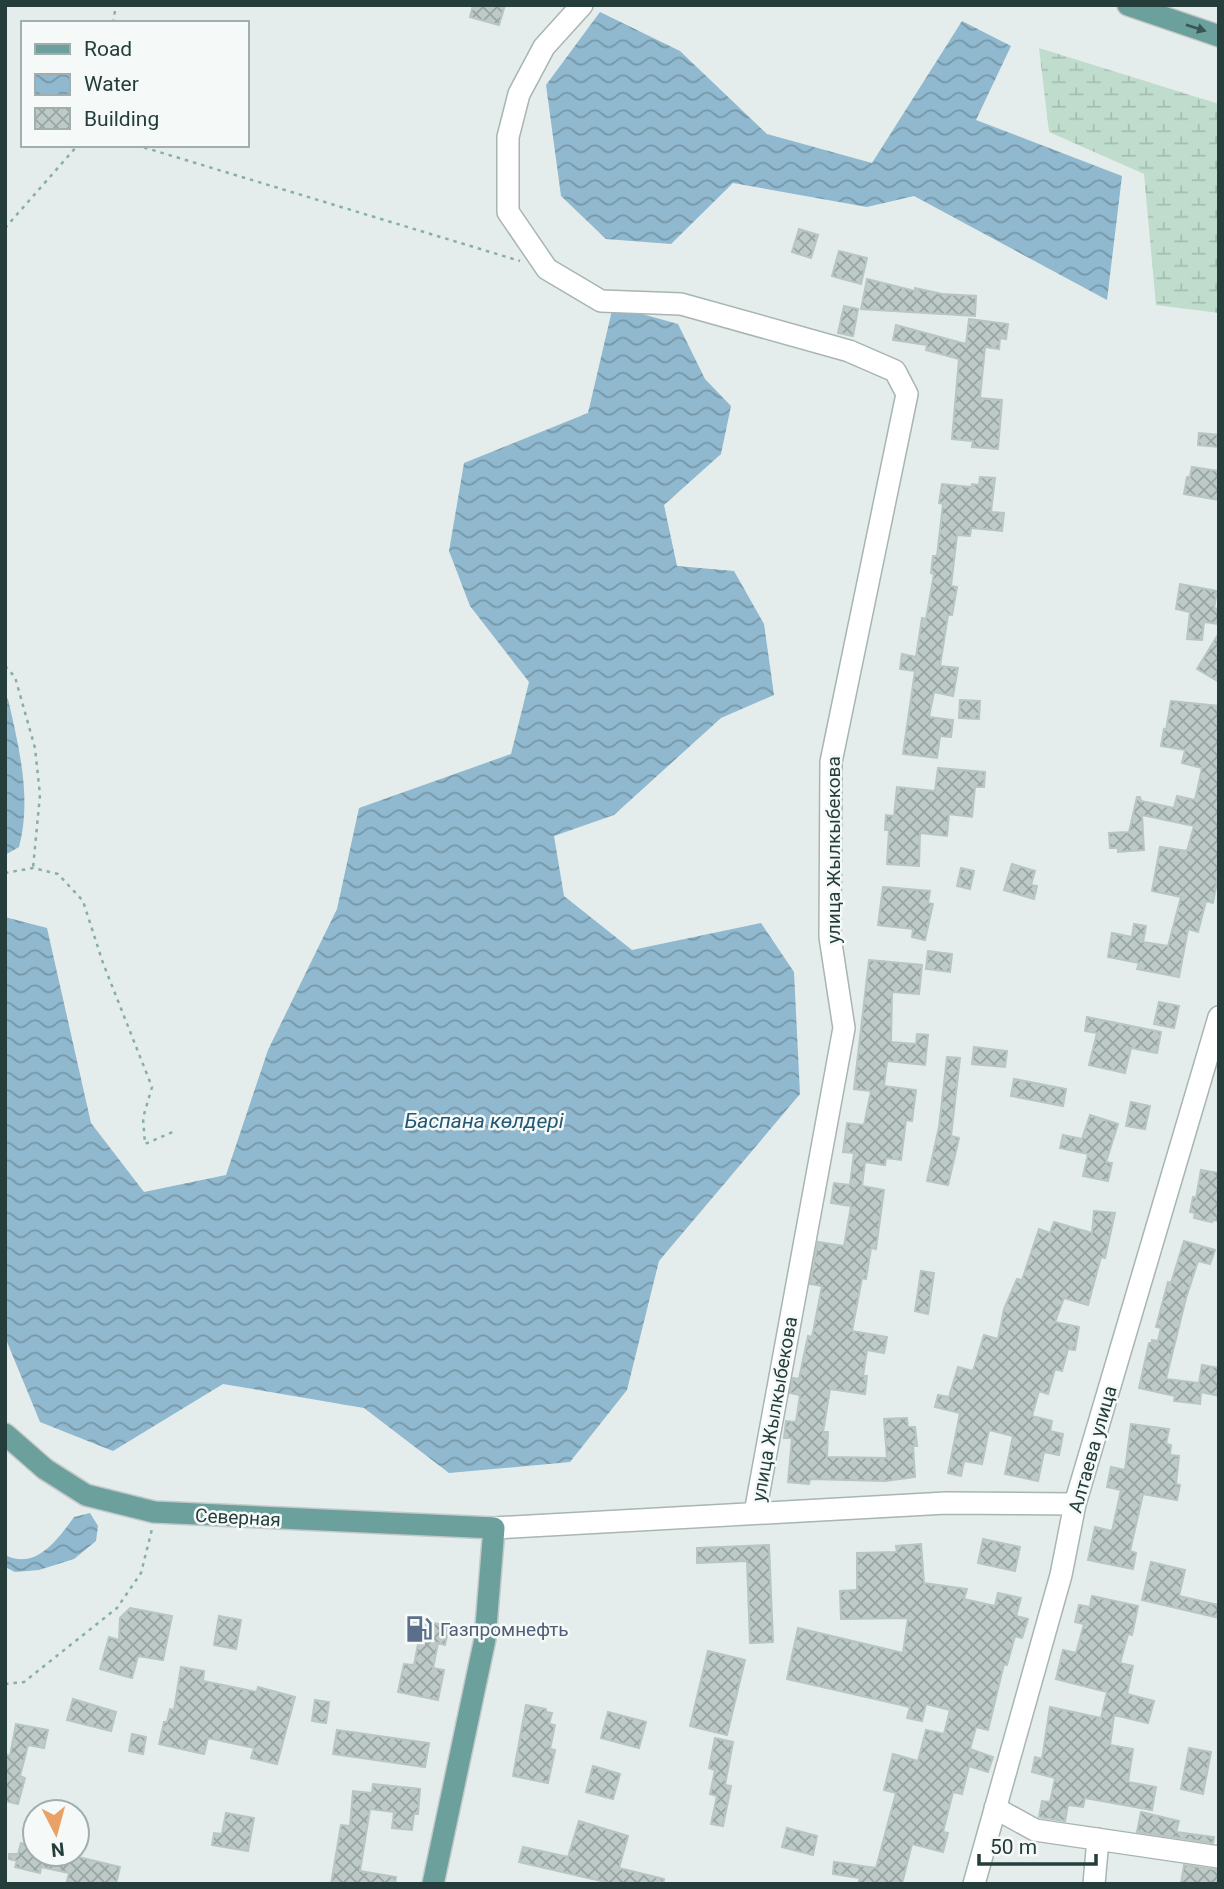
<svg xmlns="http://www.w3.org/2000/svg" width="1224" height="1889" viewBox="0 0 1224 1889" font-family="Roboto,sans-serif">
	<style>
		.wetland { fill: url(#wetland-marsh) }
		.water { fill: url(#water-waves) }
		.building { fill: url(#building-cross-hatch); stroke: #b7c6c3; stroke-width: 2 }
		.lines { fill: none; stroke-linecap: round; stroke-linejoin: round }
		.minor-casing { stroke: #a7b5b3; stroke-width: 24 }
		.major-casing { stroke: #c2c9c8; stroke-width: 24 }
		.path { stroke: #87aeaa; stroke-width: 2.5; stroke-dasharray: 3.5 5; stroke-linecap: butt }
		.minor { stroke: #fff; stroke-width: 21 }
		.major { stroke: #6ca09d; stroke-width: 21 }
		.oneway { fill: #375654 }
		.labels { text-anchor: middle; stroke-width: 5; stroke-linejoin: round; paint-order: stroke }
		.street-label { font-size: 19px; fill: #253e3c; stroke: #f5f9f8 }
		.service-label { font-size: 19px; fill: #4e5e75; stroke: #f5f9f8; text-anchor: start }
		.water-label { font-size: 21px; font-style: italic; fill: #225776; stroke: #f5f9f8 }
	</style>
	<defs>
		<pattern id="wetland-marsh" width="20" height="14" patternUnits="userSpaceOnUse" patternTransform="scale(1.75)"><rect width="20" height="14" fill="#bfdccd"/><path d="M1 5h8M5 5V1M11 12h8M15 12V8" fill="none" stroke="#a4beb1"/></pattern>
		<pattern id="water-waves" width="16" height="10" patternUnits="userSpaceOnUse" patternTransform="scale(1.75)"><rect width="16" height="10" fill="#90b8ce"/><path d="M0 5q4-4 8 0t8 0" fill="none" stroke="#7597a8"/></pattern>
		<pattern id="building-cross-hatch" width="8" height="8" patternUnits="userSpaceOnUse" patternTransform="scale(1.75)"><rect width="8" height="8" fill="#bdcac7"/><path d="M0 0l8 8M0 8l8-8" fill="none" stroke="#99a5a3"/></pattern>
	</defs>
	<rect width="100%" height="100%" fill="#e4edeb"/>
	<path class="wetland" d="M1039,48L1219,104V313L1156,305L1144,174L1049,132Z"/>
	<path class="water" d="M600,12L680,51L767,134L872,163L962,21L1011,46L976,120L1122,176L1107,300L914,196L867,207L733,183L671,244L606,239L561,196L546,85Z
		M613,306L678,324L705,379L731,406L721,454L664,505L677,566L734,571L764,624L774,695L721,718L614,815L554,836L564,896L632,950L761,923L794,972L800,1094L659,1261L627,1390L570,1462L449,1473L364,1408L223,1384L113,1451L40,1422L5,1337V917L47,928L91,1123L144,1192L226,1175L268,1050L337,909L359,808L511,754L529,682L470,606L449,551L464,463L588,413Z
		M5,696L8,699C19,747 32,799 19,847L5,855Z
		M90,1513L98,1526L96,1541L74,1559L39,1570L15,1572L5,1567V1555C36,1571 58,1539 74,1517Z"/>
	<path class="building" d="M473,5H505L499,25L470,17Z
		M799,229L818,235L811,258L792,252Z
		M839,251L867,258L861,284L832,276Z
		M867,279L915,291V288L942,294L976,296L975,316L861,309Z
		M844,306L858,309L853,336L838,333Z
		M969,319L1008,324L1006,339L1000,338L999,349L985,347L980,398L1002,400L998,449L972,447L973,441L952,439L959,359L926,350L927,345L893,340L896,325L966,344Z
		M1199,433L1219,435V447L1198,445Z
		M1192,467L1219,471V500L1184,494L1187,477H1190Z
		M980,477L995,478L991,512L1004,513L1002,531L971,528L970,536L957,535L951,586L957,587L952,615H948L940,666L958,668L953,696L934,692L929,717L953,720L951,737L940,736L937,758L903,754L915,671L900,669L902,654L916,657L922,618L926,619L934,574L931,573L933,556H937L943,504L939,503L942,484L971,487L972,484L979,485Z
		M1180,584L1217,591L1214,608L1219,609V624L1204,622L1202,640L1187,639L1190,612L1176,609Z
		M1219,633V682L1197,669Z
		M960,700L980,701L979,719L959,718Z
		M1171,701L1219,706V871L1213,903L1206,901L1198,932L1188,929L1179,977L1137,969L1139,963L1108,957L1112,933L1132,937L1134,924L1146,926L1143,942L1168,946L1181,897L1152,891L1160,847L1187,851L1194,826L1142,815L1144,850L1118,852V848H1110L1109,833L1129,832L1137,797H1140L1141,801L1174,808L1177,796L1195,800L1202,768L1182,763L1185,750L1161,746L1164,729L1166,730Z
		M938,768L985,772L984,787H975L972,817L949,814L947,836L920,833L919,866L887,864L889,830H885L886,815L894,816L897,787L935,791Z
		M1012,864L1035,871L1031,885L1037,886L1034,899L1004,890Z
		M961,868L974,871L970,889L957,886Z
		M883,887L930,891L928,903L933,904L925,940L912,937L913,929L878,925Z
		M928,951L952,954L950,972L926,969Z
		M869,960L922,965L919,994L892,992L891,1042L916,1044L917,1034L928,1035L925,1065L887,1061L884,1086L916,1090L912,1121L906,1120L901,1160L886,1158L885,1165L865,1162L862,1186L884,1190L876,1249L871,1248L866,1279L862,1278L852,1331L887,1337L884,1353L867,1350L863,1376H867L865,1394L830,1389L823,1432H828L827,1457L887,1458L884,1419L907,1418L908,1427H915L917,1446H913L915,1477L885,1481L810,1479L809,1484L788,1482L792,1438H784L786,1421L796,1422L800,1395L790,1393L793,1378L799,1379L808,1336L812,1337L822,1286L810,1284L818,1242L844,1246L851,1206L831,1203L834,1183L850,1185L854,1153L843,1152L847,1123L864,1125L871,1091L854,1089Z
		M1159,1002L1179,1006L1174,1028L1154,1024Z
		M1087,1017L1161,1032L1157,1053L1131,1048L1125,1073L1089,1065L1097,1033L1085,1031Z
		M974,1047L1007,1051L1005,1067L972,1064Z
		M947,1057L960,1058L951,1136L959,1138L948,1185L927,1181L939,1127Z
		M1014,1079L1066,1089L1063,1106L1011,1096Z
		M1131,1102L1150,1106L1145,1129L1126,1126Z
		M1090,1115L1118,1124L1106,1162L1112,1163L1108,1181L1083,1176L1088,1154L1060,1148L1063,1135L1082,1139Z
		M1201,1170L1219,1173V1221L1213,1220L1212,1222L1194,1218L1195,1213L1190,1212L1193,1197L1196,1198Z
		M1094,1211L1115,1213L1105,1258L1101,1257L1088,1305L1064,1298L1055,1322L1079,1327L1075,1350L1068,1349L1062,1371L1055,1369L1048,1394L1039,1391L1032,1416L1052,1421L1050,1431L1063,1434L1059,1455L1044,1452L1038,1481L1005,1474L1013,1436L989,1430L982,1464L964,1461L961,1476L948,1473L960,1413L935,1407L938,1395L949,1397L958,1367L973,1371L984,1335L998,1339L1004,1309L1017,1279L1022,1280L1039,1229L1050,1233L1054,1222L1092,1233Z
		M1184,1241L1215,1250L1210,1264L1198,1261L1186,1298L1166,1379L1199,1383L1202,1365L1219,1368V1396L1201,1392L1200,1404L1174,1401L1175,1396L1139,1388L1149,1343H1152V1340L1158,1341L1161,1328L1156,1327L1168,1282L1171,1283Z
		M921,1271L934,1273L928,1314L915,1311Z
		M1131,1424L1169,1429L1166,1444L1171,1445L1170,1455L1179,1456L1176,1484L1180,1485L1177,1500L1143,1494L1130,1551L1136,1553L1133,1569L1088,1560L1095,1527L1112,1531L1121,1490L1107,1487L1111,1467L1125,1470Z
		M983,1539L1020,1547L1015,1571L978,1563Z
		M921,1544L924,1583L967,1589L964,1599L995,1606L998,1593L1021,1598L1016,1616L1028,1619L1022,1638L1015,1636L1007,1665L1004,1664L988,1730L976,1727L970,1749L993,1757L988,1772L969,1766L962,1794L953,1792L943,1832L948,1833L943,1852L912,1844L902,1884H858L860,1878L833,1874L834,1862L876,1868L896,1793L884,1790L893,1754L918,1761L926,1730L944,1734L950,1710L926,1704L922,1721L907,1718L910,1707L787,1679L798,1628L903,1653L908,1618L841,1619L840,1591L857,1590V1553L897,1552L896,1546Z
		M769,1545L773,1642L750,1643L747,1561L697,1563V1548Z
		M1151,1562L1185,1570L1179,1596L1219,1605V1618L1142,1600Z
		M1092,1596L1138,1606L1132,1635L1128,1634L1120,1663L1133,1666L1127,1694L1154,1701L1148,1723L1114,1715L1110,1745L1133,1749L1128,1782L1156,1787L1152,1810L1085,1798L1083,1807L1068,1805L1065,1821L1039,1817L1042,1801L1050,1802L1055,1778L1032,1772L1035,1757L1042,1759L1050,1707L1101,1718L1107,1692L1056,1679L1063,1650L1076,1653L1084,1624L1075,1622L1079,1605L1090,1607Z
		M130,1608L172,1616L163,1660L138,1656L132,1678L100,1669L109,1637L119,1640L120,1618Z
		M219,1616L241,1620L236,1649L214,1645Z
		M413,1619L449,1626L445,1645L438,1643L433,1668L444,1670L438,1700L398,1692L404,1664L414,1665L419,1639L409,1637Z
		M708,1651L745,1660L727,1735L690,1726Z
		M181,1667L204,1671L203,1681L257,1692L258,1687L295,1697L277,1764L251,1758L254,1748L208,1738L204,1754L159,1744L164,1722H167L170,1709L174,1710Z
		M73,1699L116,1712L111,1731L67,1720Z
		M315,1700L329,1702L326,1723L312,1721Z
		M526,1705L546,1709V1712L552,1713L549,1724L555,1725L550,1749L555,1750L548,1783L513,1776Z
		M608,1712L646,1722L639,1748L601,1738Z
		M16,1724L48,1730L44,1748L28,1745L20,1776L25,1778L18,1804L5,1801V1754L10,1756Z
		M337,1730L429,1743L425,1767L333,1754Z
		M132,1734L146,1737L143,1754L129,1751Z
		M715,1738L733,1742L725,1785L731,1786L723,1826L711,1824L717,1796L710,1794L715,1770L709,1768Z
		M1189,1748L1211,1752L1203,1794L1181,1789Z
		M593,1766L620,1774L613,1799L586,1792Z
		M373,1784L420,1789L418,1814H414L412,1830L392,1828L394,1812L370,1809L360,1871L396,1877L395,1884H331L341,1825L350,1826L353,1791L372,1793Z
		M1141,1812L1179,1821L1176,1832L1214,1837L1213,1843L1137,1832Z
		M226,1813L254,1818L248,1851L212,1845L214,1833L222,1834Z
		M579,1821L628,1836L619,1868L664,1879L663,1884H614L519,1862L523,1847L568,1857Z
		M787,1828L817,1836L813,1855L782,1847Z
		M21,1843L35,1847V1854H66L120,1867L116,1884H77L67,1881L69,1873L41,1867L40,1873L15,1867L17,1861L9,1859V1854H18Z
		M1184,1865L1219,1870V1884H1181Z"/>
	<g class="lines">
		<defs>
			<path id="minor" d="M582,5L544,47L519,94L508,137V212L547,269L601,301L681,304L849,351L895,371L907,394L831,762L830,937L844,1028L755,1513
				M494,1528L946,1503L1075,1504
				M995,1808L1035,1830L1219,1857
				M974,1884L1061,1575L1075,1504L1219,1017
				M1094,1884L1098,1839"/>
			<path id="major" d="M1128,5L1219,36
				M5,1434L45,1469L86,1495L154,1512L494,1528L485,1639L433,1884"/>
		</defs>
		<use href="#minor" class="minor-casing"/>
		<use href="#major" class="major-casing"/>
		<path class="path" d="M113,23L116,5
			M136,145L520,261
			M5,228L78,145
			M5,666L15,677L35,748L40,795L33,868
			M5,873L33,868L58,874L83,901L103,963L152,1087L143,1118L145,1144L175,1131
			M5,1684L24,1682L117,1608L141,1573L152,1529"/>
		<use href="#minor" class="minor"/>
		<use href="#major" class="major"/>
	</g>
	<defs><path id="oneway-solid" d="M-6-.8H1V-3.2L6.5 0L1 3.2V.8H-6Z" transform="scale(1.75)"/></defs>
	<use class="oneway" href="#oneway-solid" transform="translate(1196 28) rotate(18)"/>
	<defs>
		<symbol id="fuel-bare" viewBox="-9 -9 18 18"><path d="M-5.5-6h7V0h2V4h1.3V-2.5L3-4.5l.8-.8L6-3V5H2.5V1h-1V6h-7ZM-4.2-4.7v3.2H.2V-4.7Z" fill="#5c6f8a" stroke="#f5f9f8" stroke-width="2.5" paint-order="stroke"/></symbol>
	</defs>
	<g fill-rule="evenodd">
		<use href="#fuel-bare" x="400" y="1610" width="38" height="38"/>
	</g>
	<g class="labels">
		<g class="street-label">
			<text transform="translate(833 850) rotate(-90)" y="7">улица Жылкыбекова</text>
			<text transform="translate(774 1409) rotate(-80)" y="7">улица Жылкыбекова</text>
			<text transform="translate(1092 1449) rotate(-74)" y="7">Алтаева улица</text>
			<text transform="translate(238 1517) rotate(3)" y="7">Северная</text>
		</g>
		<g class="service-label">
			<text x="440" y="1636">Газпромнефть</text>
		</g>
		<g class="water-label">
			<text x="484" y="1128">Баспана көлдері</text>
		</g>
	</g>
	<rect width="1224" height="1889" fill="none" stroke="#253e3c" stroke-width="14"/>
	<rect x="21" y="21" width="228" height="126" fill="#f5f9f8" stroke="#a2aead" stroke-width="2"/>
	<rect x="35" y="44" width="35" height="10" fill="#6ca09d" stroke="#a2aead" stroke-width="2"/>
	<text x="84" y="56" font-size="21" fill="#253e3c">Road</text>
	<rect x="35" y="74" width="35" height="21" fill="url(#water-waves)" stroke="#a2aead" stroke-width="2"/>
	<text x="84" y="91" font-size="21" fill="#253e3c">Water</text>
	<rect x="35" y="108" width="35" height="21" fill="url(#building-cross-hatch)" stroke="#a2aead" stroke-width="2"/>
	<text x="84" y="126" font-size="21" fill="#253e3c">Building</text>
	<g transform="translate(56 1833) rotate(174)"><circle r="33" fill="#f5f9f8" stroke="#a2aead" stroke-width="2"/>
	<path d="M0-5L12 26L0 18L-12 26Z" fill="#eaa166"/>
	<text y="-10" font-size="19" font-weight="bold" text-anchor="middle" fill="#253e3c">N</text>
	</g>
	<path d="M979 1854v10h117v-10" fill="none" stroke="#253e3c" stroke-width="3.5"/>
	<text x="990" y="1854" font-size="21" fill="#253e3c" stroke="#f5f9f8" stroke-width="5" paint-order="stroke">50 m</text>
</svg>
